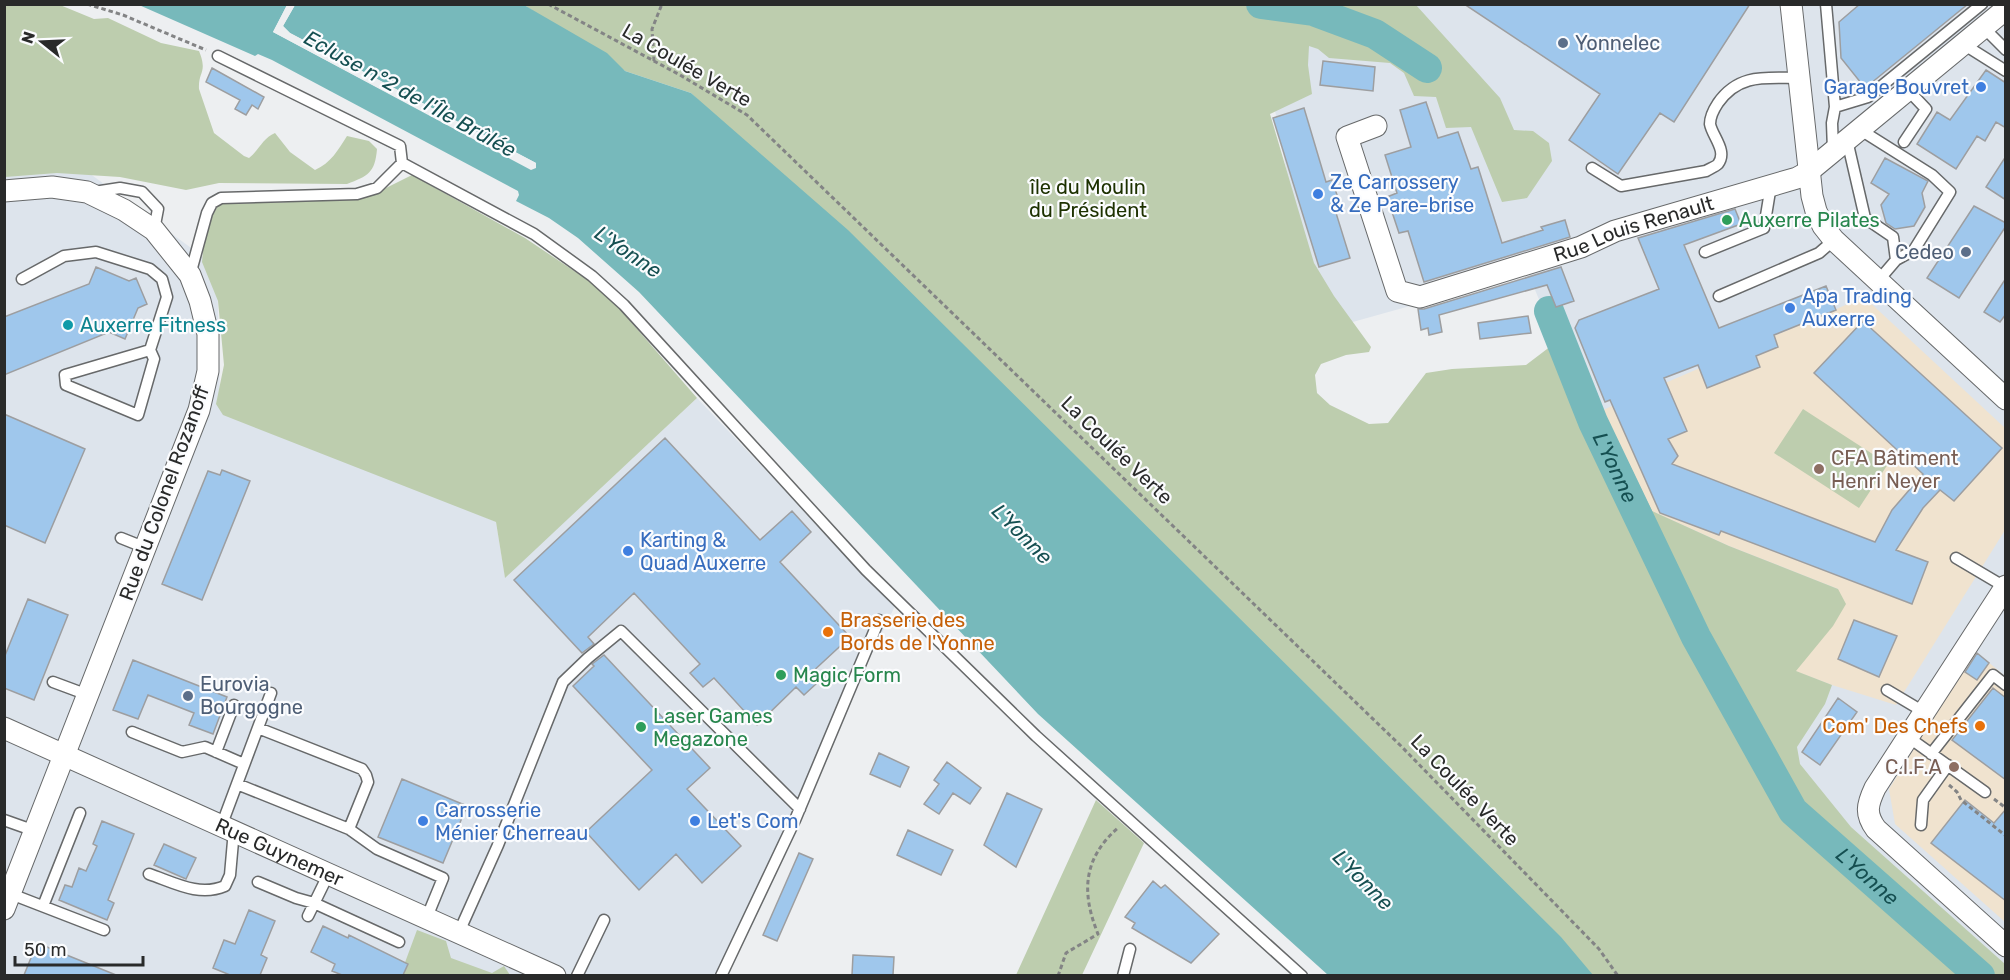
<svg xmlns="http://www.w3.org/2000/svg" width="2010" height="980" viewBox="0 0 2010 980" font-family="Rubik,sans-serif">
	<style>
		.built { fill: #dde4ec }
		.education { fill: #f0e3cf }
		.green { fill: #bdcdae }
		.water { fill: #77b9bb }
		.pier { fill: #edeff1 }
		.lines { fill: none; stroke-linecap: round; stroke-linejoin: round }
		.river { stroke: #77b9bb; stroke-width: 30 }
		.building { fill: #9fc7ec; stroke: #9d9ea0; stroke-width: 1.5 }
		.service-casing { stroke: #67696a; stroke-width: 13 }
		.minor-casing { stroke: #67696a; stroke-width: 23 }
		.path { stroke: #838485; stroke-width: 3; stroke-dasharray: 4.5 3; stroke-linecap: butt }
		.service { stroke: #fff; stroke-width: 10 }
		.minor { stroke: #fff; stroke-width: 21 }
		.service-dot { fill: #5c6f8a; stroke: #fbfcfe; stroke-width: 2 }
		.shop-dot { fill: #3f7fe0; stroke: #fbfcfe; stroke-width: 2 }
		.leisure-dot { fill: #2e9e5b; stroke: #fbfcfe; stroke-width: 2 }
		.culture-dot { fill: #0f9aa8; stroke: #fbfcfe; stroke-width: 2 }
		.education-dot { fill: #8d6e63; stroke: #fbfcfe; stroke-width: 2 }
		.food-dot { fill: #e8710a; stroke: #fbfcfe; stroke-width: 2 }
		.labels { text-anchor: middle; stroke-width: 4.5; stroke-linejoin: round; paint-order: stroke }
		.service-label { font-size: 20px; fill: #4e5e75; stroke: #fbfcfe; text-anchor: start }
		.street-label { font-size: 20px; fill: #292a2a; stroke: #fbfcfe }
		.shop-label { font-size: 20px; fill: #366cbe; stroke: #fbfcfe; text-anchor: start }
		.park-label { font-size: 20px; fill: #1d3100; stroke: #fbfcfe }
		.leisure-label { font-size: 20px; fill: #27864d; stroke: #fbfcfe; text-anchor: start }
		.culture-label { font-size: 20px; fill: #0d838f; stroke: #fbfcfe; text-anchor: start }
		.education-label { font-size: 20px; fill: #785e54; stroke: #fbfcfe; text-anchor: start }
		.food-label { font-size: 20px; fill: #c56008; stroke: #fbfcfe; text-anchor: start }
		.water-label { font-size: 21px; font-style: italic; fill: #154f51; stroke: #fbfcfe }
	</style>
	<rect width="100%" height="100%" fill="#edeff1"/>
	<path class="built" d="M1255,5H2005V975L1818,809L1608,465L1528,273L1317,332Z
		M55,148L217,267L220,404L496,522L505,577L697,398L895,606L716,975H5L4,160Z"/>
	<path class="education" d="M1864,297L2005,428V530L1896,705L1832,685L1795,671L1813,649L1838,589L1729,546L1652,511L1603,410Z
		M1975,651L2005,676V922L1895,824L1889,789Z"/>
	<path class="green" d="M5,4L60,5L94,19L108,18L161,43L199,51C208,73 198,71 199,89L214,133L244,156L249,158C259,150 263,138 275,133L290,152L315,170C331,163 338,150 347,136L369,141L377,149C375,173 368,176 347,184L219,183L186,190L120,177L57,173L5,177Z
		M524,5H1416L1500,98L1514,130L1533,131L1549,143L1552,161L1527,198L1502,202L1471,127L1446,128L1436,97L1414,96L1404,73L1390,63L1329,58L1318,49L1309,46L1308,65L1312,94L1270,114L1314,263L1334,296L1371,347L1369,352L1346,355L1321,364L1315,375L1317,393L1330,405L1369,424L1388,423L1426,373L1452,369L1526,365L1551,346L1565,316L1603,410L1652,511L1729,546L1838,589L1846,604L1833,626L1796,671L1832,685L1825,704L1797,747L1800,764L1851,827L2005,964V975H1576L691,93L625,71Z
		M412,175L525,238L604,291L697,398L505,578L496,522L223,415L216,404L224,365L218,301L202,262L205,228L219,204L294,202L368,197Z
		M1803,409L1888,464L1859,508L1774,453Z
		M1096,800L1144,843L1082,975H1016Z
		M417,930L446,941L451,958L492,973L504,966L510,975L400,976Z"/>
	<path class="water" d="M139,5H287L273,32L531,169L536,163L290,33L283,26L295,5H524L607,53L625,71L691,93L848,230L1561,937L1593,975H1328L1038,714L639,292L578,238L549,218L516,201L519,195L518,191L272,60L258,54L255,56Z"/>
	<path class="pier" d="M290,4L277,30L531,166H533L289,35L280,25L291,4L295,5L283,26L290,33L536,163V168L531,170L273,32L287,5Z"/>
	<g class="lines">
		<g class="river">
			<path d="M1261,4L1313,11L1375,34L1427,68"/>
			<path id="s1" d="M1549,311L1593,422L1696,637L1793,811L1980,976"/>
		</g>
	</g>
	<path class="building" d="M1464,4H1750L1674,122L1660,113L1618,174L1569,140L1600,94Z
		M1860,4H1968L1865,88L1841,58L1839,22Z
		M1323,61L1375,67L1373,91L1320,85Z
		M212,68L264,97L258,109L252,105L246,115L235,109L240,100L206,82Z
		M1986,70L2006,83V128L1996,122L1985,141L1977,136L1956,169L1917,144L1937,112L1950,120Z
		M1426,102L1438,138L1458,132L1471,169L1478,167L1502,243L1543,230L1541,227L1565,220L1570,237L1424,282L1408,231L1399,233L1387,197L1397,193L1385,155L1411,147L1400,110Z
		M1304,108L1326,182L1332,180L1342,210L1336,213L1350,258L1319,267L1273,118Z
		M2006,156V200L1986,187Z
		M1885,158L1928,181L1922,193L1925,207L1914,226L1895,229L1886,223L1881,205L1889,194L1871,183Z
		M1974,206L2006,223V226L1959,298L1927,278Z
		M1735,209L1741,224L1684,245L1719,328L1826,286L1836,310L1774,335L1778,347L1756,356L1760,367L1707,388L1698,365L1664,378L1687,431L1668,439L1678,456L1672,464L1875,542L1892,510L1923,474L1814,373L1863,321L2002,448L1954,501L1940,490L1923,508L1896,550L1928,562L1912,604L1721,531L1719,535L1660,513L1610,400L1605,402L1575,328L1579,320L1659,289L1638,238Z
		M96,267L129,281L136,278L147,304L138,308L125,339L109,332L4,375V317L89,284Z
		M1561,267L1574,301L1556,307L1547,285L1439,315L1442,332L1429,335L1428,328L1421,330L1418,309H1424Z
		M2006,278V314L2000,322L1984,312Z
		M1528,316L1531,333L1480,339L1478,323Z
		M4,414L85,449L45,543L4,525Z
		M665,438L760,540L792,511L811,532L780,562L850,637L809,675L817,683L804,695L796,687L757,725L714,678L703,687L690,673L700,664L634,593L588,637L594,644L582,653L514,580Z
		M222,470L250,481L202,600L162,584L208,471L220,475Z
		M28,599L68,615L34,700L4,688V658Z
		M1854,620L1897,636L1879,677L1838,659Z
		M1977,653L1989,663L1977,680L1965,672Z
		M604,655L710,768L687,789L741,846L702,883L676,854L639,890L586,832L652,770L573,686L594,666L592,664Z
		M133,660L227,697L213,734L189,725L194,713L148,695L138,719L113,710Z
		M1993,688L2006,698V780L1952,740Z
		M1838,698L1857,712L1820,765L1802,752Z
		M879,753L909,767L900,787L870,774Z
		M947,762L981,788L970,804L953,793L939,814L924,804L939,784L934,780Z
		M402,779L467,806L443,863L378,837Z
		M1007,793L1042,809L1016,867L984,845Z
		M1965,800L1994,823L2006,809V901L1931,843Z
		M102,821L134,834L108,900L114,903L107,920L59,900L65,885L72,887L79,868L86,871L97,846L93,844Z
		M908,830L953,850L941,875L897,855Z
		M164,844L196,858L186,879L154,865Z
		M799,853L813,859L777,941L763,935Z
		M1153,881L1161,888L1165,885L1219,934L1191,963L1132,928L1135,923L1125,917Z
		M249,910L275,921L261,955L267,958L260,975H230L213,968L224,940L235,944Z
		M323,926L348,938L349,935L408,964L403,975H342L332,971L335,964L311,952Z
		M37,943L116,975H24Z
		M853,955L894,957L893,975H852Z"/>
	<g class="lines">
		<defs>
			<path id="service" d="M1826,4L1835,107L1832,123L1833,150
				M1983,27L2006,50
				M1965,42L1971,49L2006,71
				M218,56L400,146L402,163
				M1835,107L1868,97L1982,4
				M1859,129L1932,175L1950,192L1914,250L1896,260
				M1847,140L1865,218L1893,237L1896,260L1878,281
				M1904,142L1926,109L1907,89
				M402,163L534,234L592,276L624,305L866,570L1036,736L1302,976
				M1592,168L1621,186L1706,171C1709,169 1715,167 1718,164C1728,151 1712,136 1710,124C1710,116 1714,109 1718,103C1739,73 1766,78 1798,78
				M94,192L120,188L142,192L158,209L154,230
				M1705,252L1764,228L1771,185
				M190,275L207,213L212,203L221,198L357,194L377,188L402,163
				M22,279L64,256L96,252L150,269L162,279L167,297L150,350L154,359L138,415L66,385L65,375L150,350
				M1719,296L1819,253L1834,240
				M121,538L146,548
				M1956,558L2005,587
				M53,682L88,695
				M1887,690L1924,712
				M132,732L182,752L205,747L244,764
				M1908,737L1985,792
				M216,752L234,705
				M1931,754L1993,675L2006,685
				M237,784L349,829L368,782L366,775L362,769L258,728
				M4,820L35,831
				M222,824L271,693
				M1921,825L1923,800L1948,765
				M349,829L377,849L443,878L427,917
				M149,874C175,883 199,897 225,886L230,875L234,830
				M258,882L296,898L314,903L399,942
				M11,894L104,930
				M43,906L80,813
				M308,916L329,873
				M459,932L498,845L563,682L588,658L621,631L800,809
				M577,976L604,920
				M721,976L795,820L879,620
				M1123,976L1130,949"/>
			<g id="minor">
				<path d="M1791,4L1812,196L1816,211L1823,226L1834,240L2006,399"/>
				<path id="s2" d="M1376,126L1347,137L1397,291L1420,297L1581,247L1615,231L1797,178L1808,172L2006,9"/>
				<path d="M4,191L52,187L87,192L124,210L154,230L190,275L200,301L208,334V371L199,410L4,909"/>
				<path d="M2006,586L1875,788C1867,805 1865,814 1876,829L2006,946"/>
				<path id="s3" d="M4,728L555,976"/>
			</g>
		</defs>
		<use href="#service" class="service-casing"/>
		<use href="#minor" class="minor-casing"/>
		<path class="path" d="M87,4L123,15L206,50
			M548,4L680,75L747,115L1401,746L1599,949L1618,976
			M654,61L652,29L662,4
			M1949,785L1957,792L1961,800L2006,836
			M1994,799L2006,808
			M1058,976L1066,953L1098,934C1081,892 1083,858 1119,827"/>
		<use href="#service" class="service"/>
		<use href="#minor" class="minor"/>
	</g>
	<g class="service-dot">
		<circle cx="1563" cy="43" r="6"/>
		<circle cx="1966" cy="252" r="6"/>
		<circle cx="188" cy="696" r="6"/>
	</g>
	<g class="shop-dot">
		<circle cx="1981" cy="87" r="6"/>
		<circle cx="1318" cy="194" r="6"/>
		<circle cx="1790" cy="308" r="6"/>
		<circle cx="628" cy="551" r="6"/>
		<circle cx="423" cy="821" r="6"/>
		<circle cx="695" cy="821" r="6"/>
	</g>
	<g class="leisure-dot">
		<circle cx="1727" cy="220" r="6"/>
		<circle cx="781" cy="675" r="6"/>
		<circle cx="641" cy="727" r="6"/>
	</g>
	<circle class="culture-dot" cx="68" cy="325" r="6"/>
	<g class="education-dot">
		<circle cx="1819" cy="469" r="6"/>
		<circle cx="1954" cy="767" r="6"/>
	</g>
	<g class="food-dot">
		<circle cx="828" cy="632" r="6"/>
		<circle cx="1980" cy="726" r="6"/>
	</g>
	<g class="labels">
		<g class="service-label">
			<text x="1575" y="50">Yonnelec</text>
			<text x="1954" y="259" text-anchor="end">Cedeo</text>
			<text x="200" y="691">Eurovia<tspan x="200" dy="23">Bourgogne</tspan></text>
		</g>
		<g class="street-label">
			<text transform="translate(687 65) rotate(30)" y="7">La Coulée Verte</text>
			<text dy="7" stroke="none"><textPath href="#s2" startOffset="441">Rue Louis Renault</textPath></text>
			<text transform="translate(1117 450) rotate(44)" y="7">La Coulée Verte</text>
			<text transform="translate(164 493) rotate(-70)" y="7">Rue du Colonel Rozanoff</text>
			<text transform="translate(1465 790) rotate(46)" y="7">La Coulée Verte</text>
			<text dy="7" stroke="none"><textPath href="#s3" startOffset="302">Rue Guynemer</textPath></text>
		</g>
		<g class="shop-label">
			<text x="1969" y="94" text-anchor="end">Garage Bouvret</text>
			<text x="1330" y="189">Ze Carrossery<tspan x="1330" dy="23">&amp; Ze Pare-brise</tspan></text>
			<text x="1802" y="303">Apa Trading<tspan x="1802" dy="23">Auxerre</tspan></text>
			<text x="640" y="547">Karting &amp;<tspan x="640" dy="23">Quad Auxerre</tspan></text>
			<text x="435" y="817">Carrosserie<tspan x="435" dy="23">Ménier Cherreau</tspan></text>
			<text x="707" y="828">Let's Com</text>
		</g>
		<g class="park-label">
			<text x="1088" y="194">île du Moulin<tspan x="1088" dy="23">du Président</tspan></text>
		</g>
		<g class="leisure-label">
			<text x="1739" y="227">Auxerre Pilates</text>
			<text x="793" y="682">Magic Form</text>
			<text x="653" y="723">Laser Games<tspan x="653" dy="23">Megazone</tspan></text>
		</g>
		<g class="culture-label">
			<text x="80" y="332">Auxerre Fitness</text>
		</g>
		<g class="education-label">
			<text x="1831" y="465">CFA Bâtiment<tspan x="1831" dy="23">Henri Neyer</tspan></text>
			<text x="1942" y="774" text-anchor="end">C.I.F.A</text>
		</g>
		<g class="food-label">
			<text x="840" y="627">Brasserie des<tspan x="840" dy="23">Bords de l'Yonne</tspan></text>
			<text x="1968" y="733" text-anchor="end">Com' Des Chefs</text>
		</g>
		<g class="water-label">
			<text transform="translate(410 94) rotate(29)" y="7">Ecluse n°2 de l'Île Brûlée</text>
			<text transform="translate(628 252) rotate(34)" y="7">L'Yonne</text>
			<text dy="7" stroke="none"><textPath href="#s1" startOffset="170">L'Yonne</textPath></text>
			<text transform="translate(1022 534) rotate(45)" y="7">L'Yonne</text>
			<text dy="7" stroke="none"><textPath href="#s1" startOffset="656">L'Yonne</textPath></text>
			<text transform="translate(1363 880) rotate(45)" y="7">L'Yonne</text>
		</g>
	</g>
	<rect width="2010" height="980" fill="none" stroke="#292a2a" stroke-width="12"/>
	<g transform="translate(42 42) rotate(288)" stroke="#fbfcfe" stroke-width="4.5" paint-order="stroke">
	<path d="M0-4.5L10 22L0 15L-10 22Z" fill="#292a2a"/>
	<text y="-9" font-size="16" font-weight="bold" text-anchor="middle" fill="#292a2a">N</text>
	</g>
	<path d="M15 956v9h128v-9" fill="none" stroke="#292a2a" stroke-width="3"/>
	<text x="24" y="956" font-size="18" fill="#292a2a" stroke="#fbfcfe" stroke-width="4.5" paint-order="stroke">50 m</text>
</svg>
